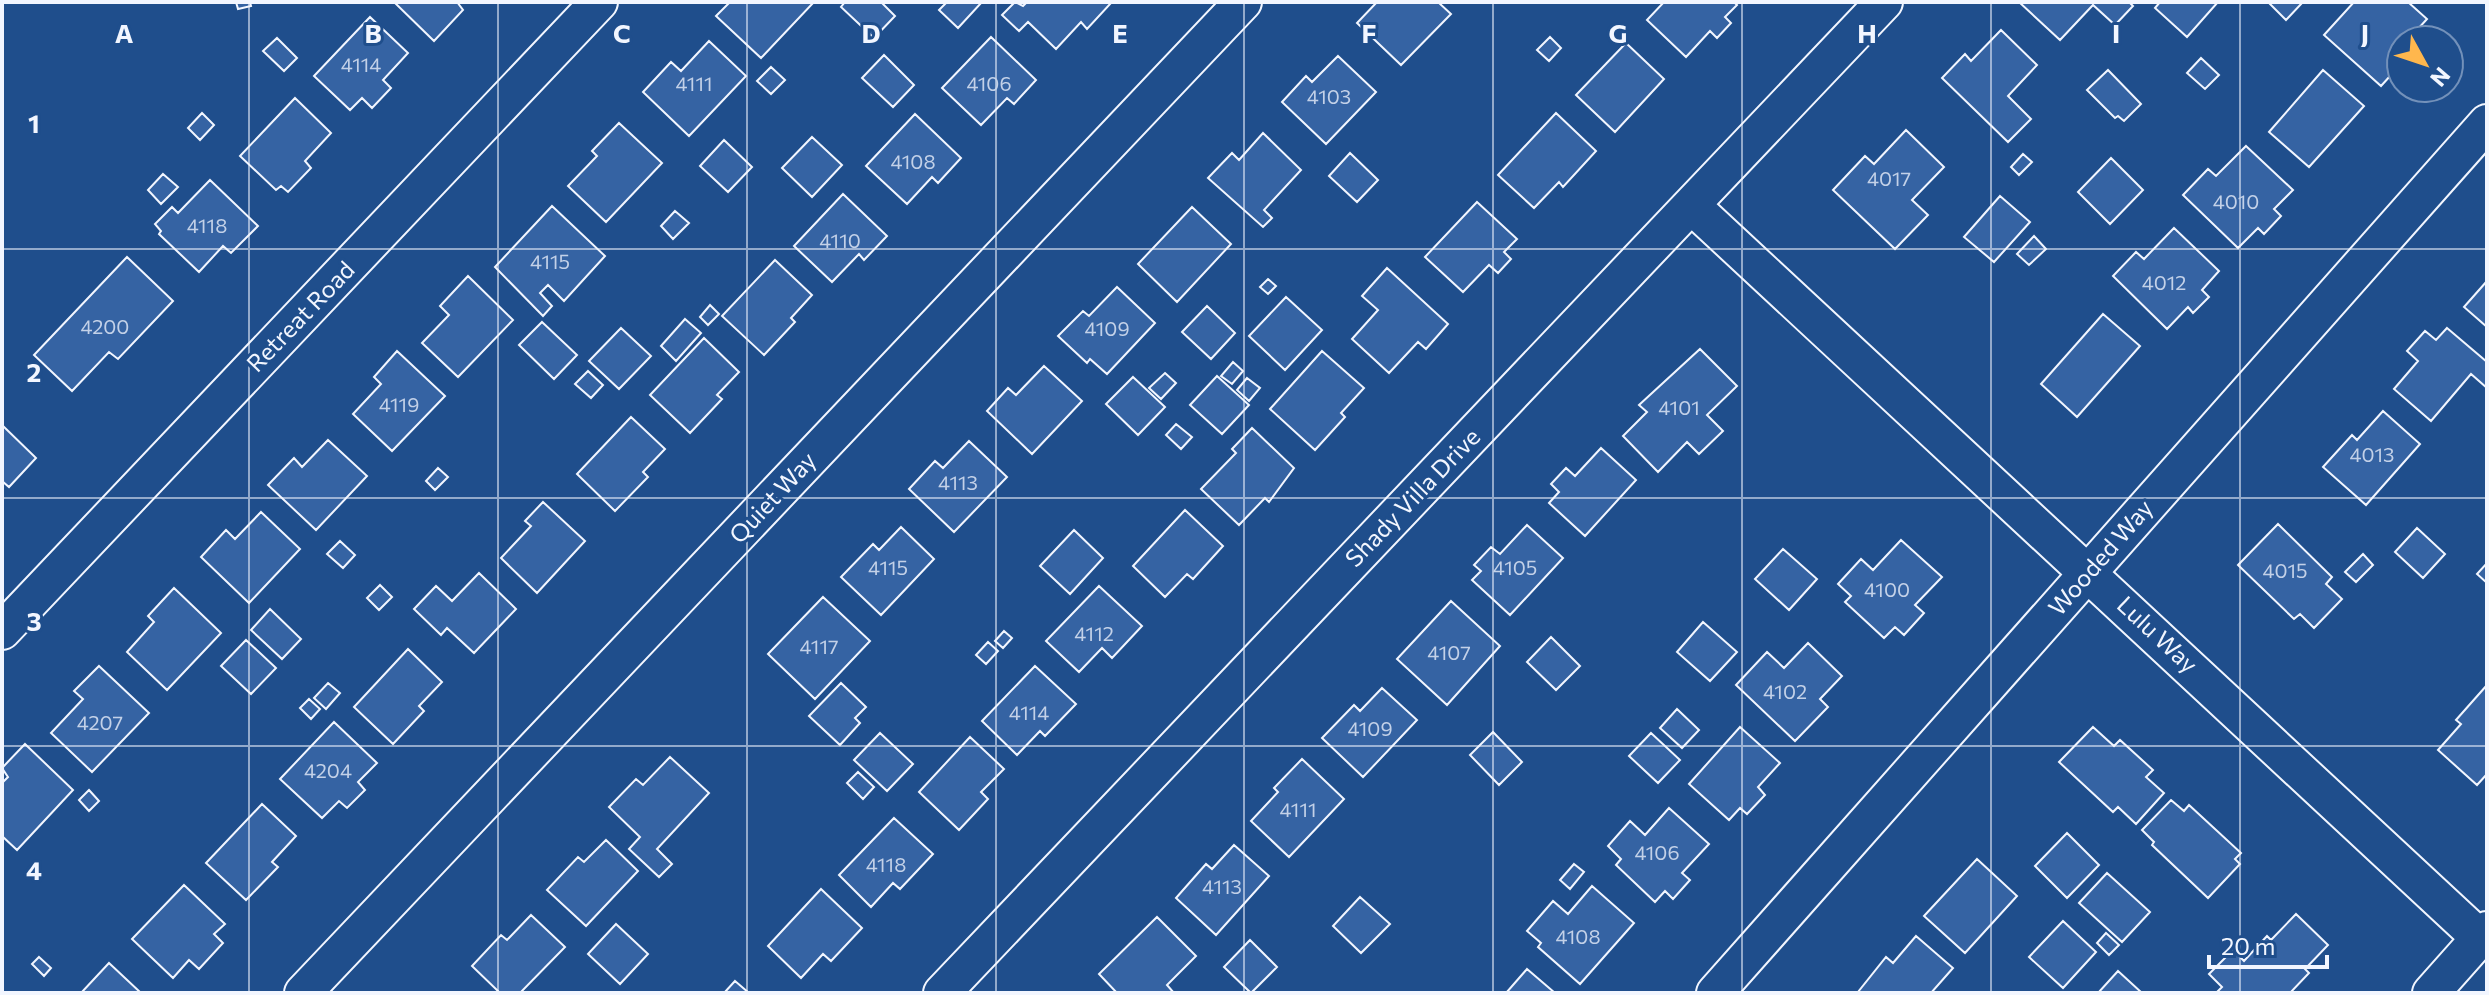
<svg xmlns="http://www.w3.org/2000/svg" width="2489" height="995" viewBox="0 0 2489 995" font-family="Commissioner,sans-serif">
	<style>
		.building { fill: #3563a3; stroke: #f2f6ff; stroke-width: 2 }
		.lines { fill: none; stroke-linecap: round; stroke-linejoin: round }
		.street-casing { stroke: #f2f6ff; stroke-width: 40 }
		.street { stroke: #1f4e8c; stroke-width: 36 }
		.grid { fill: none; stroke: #f2f6ff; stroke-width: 2; stroke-opacity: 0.55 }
		.labels { text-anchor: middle; stroke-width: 6; stroke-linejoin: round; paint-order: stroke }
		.number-label { font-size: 20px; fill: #c3d1e8 }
		.street-label { font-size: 24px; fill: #f2f6ff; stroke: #1f4e8c }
		.grid-label { font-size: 26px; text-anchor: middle; font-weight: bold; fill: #f2f6ff; stroke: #1f4e8c; stroke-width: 6; stroke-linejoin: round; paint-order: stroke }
	</style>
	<rect width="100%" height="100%" fill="#1f4e8c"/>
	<path class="building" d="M236,2H250L251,6L238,9Z
		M394,2H457L463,10L434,41Z
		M730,2H814L761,58L716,16Z
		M845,2H881L895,16L874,38L841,7Z
		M947,2H982L958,28L939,10Z
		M1015,2L1023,6L1027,2L1111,3L1087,29L1081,22L1056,49L1028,22L1019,31L1002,15Z
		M1377,2H1438L1451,14L1401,65L1357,23Z
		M1664,2H1734L1737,5L1725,17L1731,23L1717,38L1710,31L1686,57L1647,20Z
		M2019,2H2129L2133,6L2115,25L2093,5L2060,40Z
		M2160,2H2218L2187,37L2155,8Z
		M2268,2H2303L2286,20Z
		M2354,2H2408L2427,19L2408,40H2401V64L2381,86L2324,35Z
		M370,17L408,53L383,80L391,88L372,108L362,98L350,110L314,76Z
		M2001,30L2037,65L2008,96L2031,119L2008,142L1942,78L1965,54L1971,61Z
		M991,37L1036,80L1014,104L1007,98L981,125L942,88Z
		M1550,37L1561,48L1549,61L1537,50Z
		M277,38L297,58L284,71L263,51Z
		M709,41L746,76L689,136L643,92L671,62L681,71Z
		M1626,43L1664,79L1615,132L1576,95Z
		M884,55L914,85L893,107L862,78Z
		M1338,56L1376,92L1326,144L1282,102L1306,76L1312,82Z
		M2201,58L2219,75L2205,89L2187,73Z
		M771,67L785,80L771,94L757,81Z
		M2108,70L2141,104L2124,121L2118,116L2115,118L2087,90Z
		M2323,70L2364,106L2309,167L2269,132Z
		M295,98L331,133L305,161L311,168L288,192L281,186L276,190L240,156Z
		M202,113L214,125L200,140L188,128Z
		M1556,113L1596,151L1563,187L1559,182L1534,208L1498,175Z
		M915,114L961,158L938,183L932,177L907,204L866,166Z
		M619,123L662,163L606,222L568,186L597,156L592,151Z
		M1906,130L1944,167L1912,200L1928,215L1895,249L1833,190L1865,156L1874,164Z
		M1263,133L1301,170L1264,210L1272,218L1263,227L1208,178L1232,153L1239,160Z
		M812,137L842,165L812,197L782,168Z
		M724,140L752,167L728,192L700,166Z
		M2246,146L2293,190L2274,209L2281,216L2264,234L2258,228L2238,248L2183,195L2208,169L2216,176Z
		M1350,153L1378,180L1357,202L1329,176Z
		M2023,154L2032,162L2019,175L2011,167Z
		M2111,158L2143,190L2110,224L2078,192Z
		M163,174L178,187L161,204L148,190Z
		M210,180L258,226L231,253L223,246L199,272L159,234L161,231L155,224L172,207L178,213Z
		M843,194L887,236L864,260L859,254L832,282L794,246Z
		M2000,196L2030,222L1994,262L1964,237Z
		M1477,202L1517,239L1504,252L1511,259L1498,273L1489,265L1463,292L1425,257Z
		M552,206L605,256L564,301L548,285L540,293L552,306L543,316L495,267Z
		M1192,207L1231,244L1177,302L1138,264Z
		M675,211L689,223L673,239L661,226Z
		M2174,228L2219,271L2202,290L2209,297L2193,313L2188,307L2167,329L2113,276L2136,252L2144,259Z
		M2034,236L2046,249L2029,265L2017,254Z
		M127,257L173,301L118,359L109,352L72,391L34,355Z
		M775,260L812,295L791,318L795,322L764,355L722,316Z
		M1387,268L1448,324L1426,349L1418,342L1389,373L1352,339L1378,310L1362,296Z
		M468,276L513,320L458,377L422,343L449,315L440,306Z
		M1268,279L1276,286L1268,294L1260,287Z
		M2487,281V327L2464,307Z
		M1117,287L1155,323L1107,374L1090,359L1087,363L1058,336L1083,311L1089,316Z
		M1286,297L1322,330L1285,370L1249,336Z
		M710,305L719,314L708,325L700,317Z
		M1207,306L1235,333L1211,359L1182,332Z
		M2103,314L2140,346L2077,417L2041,384Z
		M685,319L701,333L676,361L661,346Z
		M542,322L577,355L554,379L519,345Z
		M621,328L651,356L619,389L589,361Z
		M2447,328L2487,362V388L2471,374L2431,421L2394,389L2418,361L2407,351L2425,331L2436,340Z
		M704,338L739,372L717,395L722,399L690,433L650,395Z
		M1700,349L1737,386L1707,415L1723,431L1699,454L1687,442L1658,472L1623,436L1647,412L1639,405Z
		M397,351L445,396L392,451L353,414L381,384L374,377Z
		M1322,351L1364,388L1341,413L1345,417L1315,450L1270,409Z
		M1233,362L1243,371L1232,384L1221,376Z
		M1044,366L1082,401L1032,454L987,411L1008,388L1016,395Z
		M588,371L603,385L591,398L575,384Z
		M1165,373L1176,383L1161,399L1149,388Z
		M1217,376L1249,405L1222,434L1190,405Z
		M1133,377L1165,407L1138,435L1106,404Z
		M1247,378L1260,388L1249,401L1237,390Z
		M2383,411L2420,444L2366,505L2323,467L2352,435L2357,440Z
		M631,417L665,449L643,472L648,477L615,511L577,474Z
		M1176,424L1192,437L1181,449L1166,435Z
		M2,425L36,458L9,487L2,481Z
		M1252,428L1294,468L1269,502L1265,498L1239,525L1201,489L1236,453L1232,449Z
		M328,440L367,476L316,530L268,485L294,458L302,467Z
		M969,441L1007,477L954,532L909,489L935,461L943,468Z
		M1601,448L1636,480L1585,536L1549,503L1559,492L1551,484L1566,468L1575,476Z
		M438,468L448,477L435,490L426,481Z
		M543,502L585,541L537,593L501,558L531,526L525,521Z
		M1185,510L1223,546L1193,579L1187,574L1165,597L1133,566Z
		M261,512L300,549L249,603L201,557L226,530L235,539Z
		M2278,524L2332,577L2326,584L2342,599L2314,628L2300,614L2294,619L2238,565Z
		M1527,525L1563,558L1510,615L1472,580L1481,571L1474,565L1491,547L1500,554Z
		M901,527L934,559L881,615L841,577L873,544L879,550Z
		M2417,528L2445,554L2423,578L2395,552Z
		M1074,530L1103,558L1070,594L1040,566Z
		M1901,540L1942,577L1915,605L1924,613L1904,635L1895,627L1884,638L1845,602L1851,596L1838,584L1861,559L1873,570Z
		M340,541L355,555L343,568L327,554Z
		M1783,549L1817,579L1789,610L1755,579Z
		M2363,554L2373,565L2356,582L2345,572Z
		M2487,563V583L2477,574Z
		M479,573L516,609L474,653L447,628L441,635L414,609L436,586L452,601Z
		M380,585L392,597L379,610L367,598Z
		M1099,586L1142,626L1112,658L1102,648L1079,672L1046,641Z
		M174,588L221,633L167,690L127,652L154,622L148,616Z
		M823,597L870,641L815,699L768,654Z
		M1451,601L1500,646L1447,705L1397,659Z
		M270,609L301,639L282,659L251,630Z
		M1703,622L1737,652L1710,681L1677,652Z
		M1004,631L1012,638L1003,648L995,641Z
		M1551,637L1580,666L1556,690L1527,662Z
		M246,640L276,668L251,694L221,666Z
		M988,642L998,651L986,664L976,655Z
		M1808,643L1842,676L1820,699L1828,707L1795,741L1736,685L1767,652L1784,668Z
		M408,649L442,682L419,706L424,711L393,744L354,707Z
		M99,666L149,713L92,772L51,733L83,699L74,691Z
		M1035,666L1076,704L1045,736L1040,731L1017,755L982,721Z
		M328,683L340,693L326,709L314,698Z
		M841,683L866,707L855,718L860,723L840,745L809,716Z
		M2487,685V774L2477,785L2438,750L2461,724L2456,720Z
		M1382,688L1417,720L1363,777L1322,738L1354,705L1360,711Z
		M309,699L320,709L311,719L300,708Z
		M1677,709L1699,730L1682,748L1660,728Z
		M334,722L377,763L358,782L365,790L347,808L339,801L322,818L280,779Z
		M1740,727L1780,763L1758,787L1765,795L1747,814L1740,808L1729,820L1689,784Z
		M2093,727L2114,746L2120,740L2153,770L2146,777L2164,793L2136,824L2118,807L2113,812L2059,762Z
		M1493,732L1522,762L1499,785L1470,755Z
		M880,733L913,764L887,791L854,760Z
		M1651,733L1680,760L1658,783L1629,756Z
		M970,737L1004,769L981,792L988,799L959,830L919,792Z
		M25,744L73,790L17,850L2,836V783L8,777L2,768Z
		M670,757L709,793L657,849L672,864L659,877L629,849L640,837L609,807L636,779L643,785Z
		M1302,759L1344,799L1289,857L1251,821L1278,792L1274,788Z
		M858,772L874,787L863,799L847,783Z
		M89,790L99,801L89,811L79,800Z
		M2171,800L2184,811L2189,805L2241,853L2235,859L2240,864L2208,898L2152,845L2154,842L2142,830Z
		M262,804L296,836L272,862L278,867L246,900L206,863Z
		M1669,808L1709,844L1682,873L1690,880L1673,899L1665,891L1655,902L1616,865L1621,859L1608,846L1630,821L1645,835Z
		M894,818L933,854L900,889L893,883L871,907L839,875Z
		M2067,833L2099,865L2067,898L2035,866Z
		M606,840L638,871L586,926L547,890L578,857L584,862Z
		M1234,845L1269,876L1216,935L1176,898L1206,864L1212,869Z
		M1977,859L2017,896L1965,953L1924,916Z
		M1574,864L1584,872L1570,889L1560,880Z
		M2107,873L2150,912L2122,942L2079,903Z
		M184,885L225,924L214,934L223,943L199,969L189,960L173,978L132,939Z
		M1592,886L1634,923L1580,984L1538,947L1541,943L1527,931L1553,901L1568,914Z
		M821,889L862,928L831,961L823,954L801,978L768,946Z
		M1360,897L1390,924L1361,953L1333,926Z
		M2296,914L2328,945L2305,969L2309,973L2290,993H2216L2222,987L2209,974L2233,950L2244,961L2267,936L2271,940Z
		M531,915L565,947L520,993H500L472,966L501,935L507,940Z
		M1157,917L1196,956L1167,985L1174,993H1117L1099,974Z
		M2063,921L2096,952L2063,988L2029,957Z
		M616,924L648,954L620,984L588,954Z
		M2106,933L2119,945L2109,955L2097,943Z
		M1916,936L1953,968L1931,993L1858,992L1886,957L1893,963Z
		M1250,940L1277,967L1251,993L1224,967Z
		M39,957L51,968L44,976L32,964Z
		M109,963L141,993H81Z
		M1527,969L1555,993H1506Z
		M2118,971L2142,993H2098Z
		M735,981L749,993H724Z"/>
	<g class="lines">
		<defs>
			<path id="street" d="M1691,205L2480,938
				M2,631L599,2
				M303,993L1243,2
				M942,993L1884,2
				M1715,993L2487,123
				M2431,993L2487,930"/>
		</defs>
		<use href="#street" class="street-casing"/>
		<use href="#street" class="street"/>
	</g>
	<path class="grid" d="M249,2V993M498,2V993M747,2V993M996,2V993M1244,2V993M1493,2V993M1742,2V993M1991,2V993M2240,2V993M2,249H2487M2,498H2487M2,746H2487"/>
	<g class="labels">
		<g class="number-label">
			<text x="361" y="72">4114</text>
			<text x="694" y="91">4111</text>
			<text x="989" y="91">4106</text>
			<text x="1329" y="104">4103</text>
			<text x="913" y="169">4108</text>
			<text x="1889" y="186">4017</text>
			<text x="2236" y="209">4010</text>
			<text x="207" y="233">4118</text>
			<text x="840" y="248">4110</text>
			<text x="550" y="269">4115</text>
			<text x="2164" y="290">4012</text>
			<text x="105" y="334">4200</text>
			<text x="1107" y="336">4109</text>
			<text x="399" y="412">4119</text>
			<text x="1679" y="415">4101</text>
			<text x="2372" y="462">4013</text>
			<text x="958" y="490">4113</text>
			<text x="888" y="575">4115</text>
			<text x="1515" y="575">4105</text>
			<text x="2285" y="578">4015</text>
			<text x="1887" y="597">4100</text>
			<text x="1094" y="641">4112</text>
			<text x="819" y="654">4117</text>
			<text x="1449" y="660">4107</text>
			<text x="1785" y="699">4102</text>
			<text x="1029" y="720">4114</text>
			<text x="100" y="730">4207</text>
			<text x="1370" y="736">4109</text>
			<text x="328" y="778">4204</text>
			<text x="1298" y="817">4111</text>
			<text x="1657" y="860">4106</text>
			<text x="886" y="872">4118</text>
			<text x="1222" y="894">4113</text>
			<text x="1578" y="944">4108</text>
		</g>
		<g class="street-label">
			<text transform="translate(301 317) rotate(-46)" y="8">Retreat Road</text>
			<text transform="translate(773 498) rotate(-47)" y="8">Quiet Way</text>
			<text transform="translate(1413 498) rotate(-46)" y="8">Shady Villa Drive</text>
			<text transform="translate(2101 558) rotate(-49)" y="8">Wooded Way</text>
			<text transform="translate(2157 635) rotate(43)" y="8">Lulu Way</text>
		</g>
	</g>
	<g class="grid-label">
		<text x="124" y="43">A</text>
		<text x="373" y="43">B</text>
		<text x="622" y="43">C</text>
		<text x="871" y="43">D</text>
		<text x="1120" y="43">E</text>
		<text x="1369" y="43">F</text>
		<text x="1618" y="43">G</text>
		<text x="1867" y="43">H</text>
		<text x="2116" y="43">I</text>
		<text x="2365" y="43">J</text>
		<text x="34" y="133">1</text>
		<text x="34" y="382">2</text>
		<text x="34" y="631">3</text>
		<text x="34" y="880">4</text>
	</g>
	<rect width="2489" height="995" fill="none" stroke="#f2f6ff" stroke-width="8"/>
	<g transform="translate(2425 64) rotate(130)"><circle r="38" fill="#1f4e8c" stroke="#7391ba" stroke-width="2"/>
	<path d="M0-6L14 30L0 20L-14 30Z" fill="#ffb74d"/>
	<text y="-12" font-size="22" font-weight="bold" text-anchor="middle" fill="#f2f6ff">N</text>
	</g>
	<path d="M2209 955v12h118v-12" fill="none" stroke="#f2f6ff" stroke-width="4"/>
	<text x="2221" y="955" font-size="24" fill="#f2f6ff" stroke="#1f4e8c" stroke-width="6" paint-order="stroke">20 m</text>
</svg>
